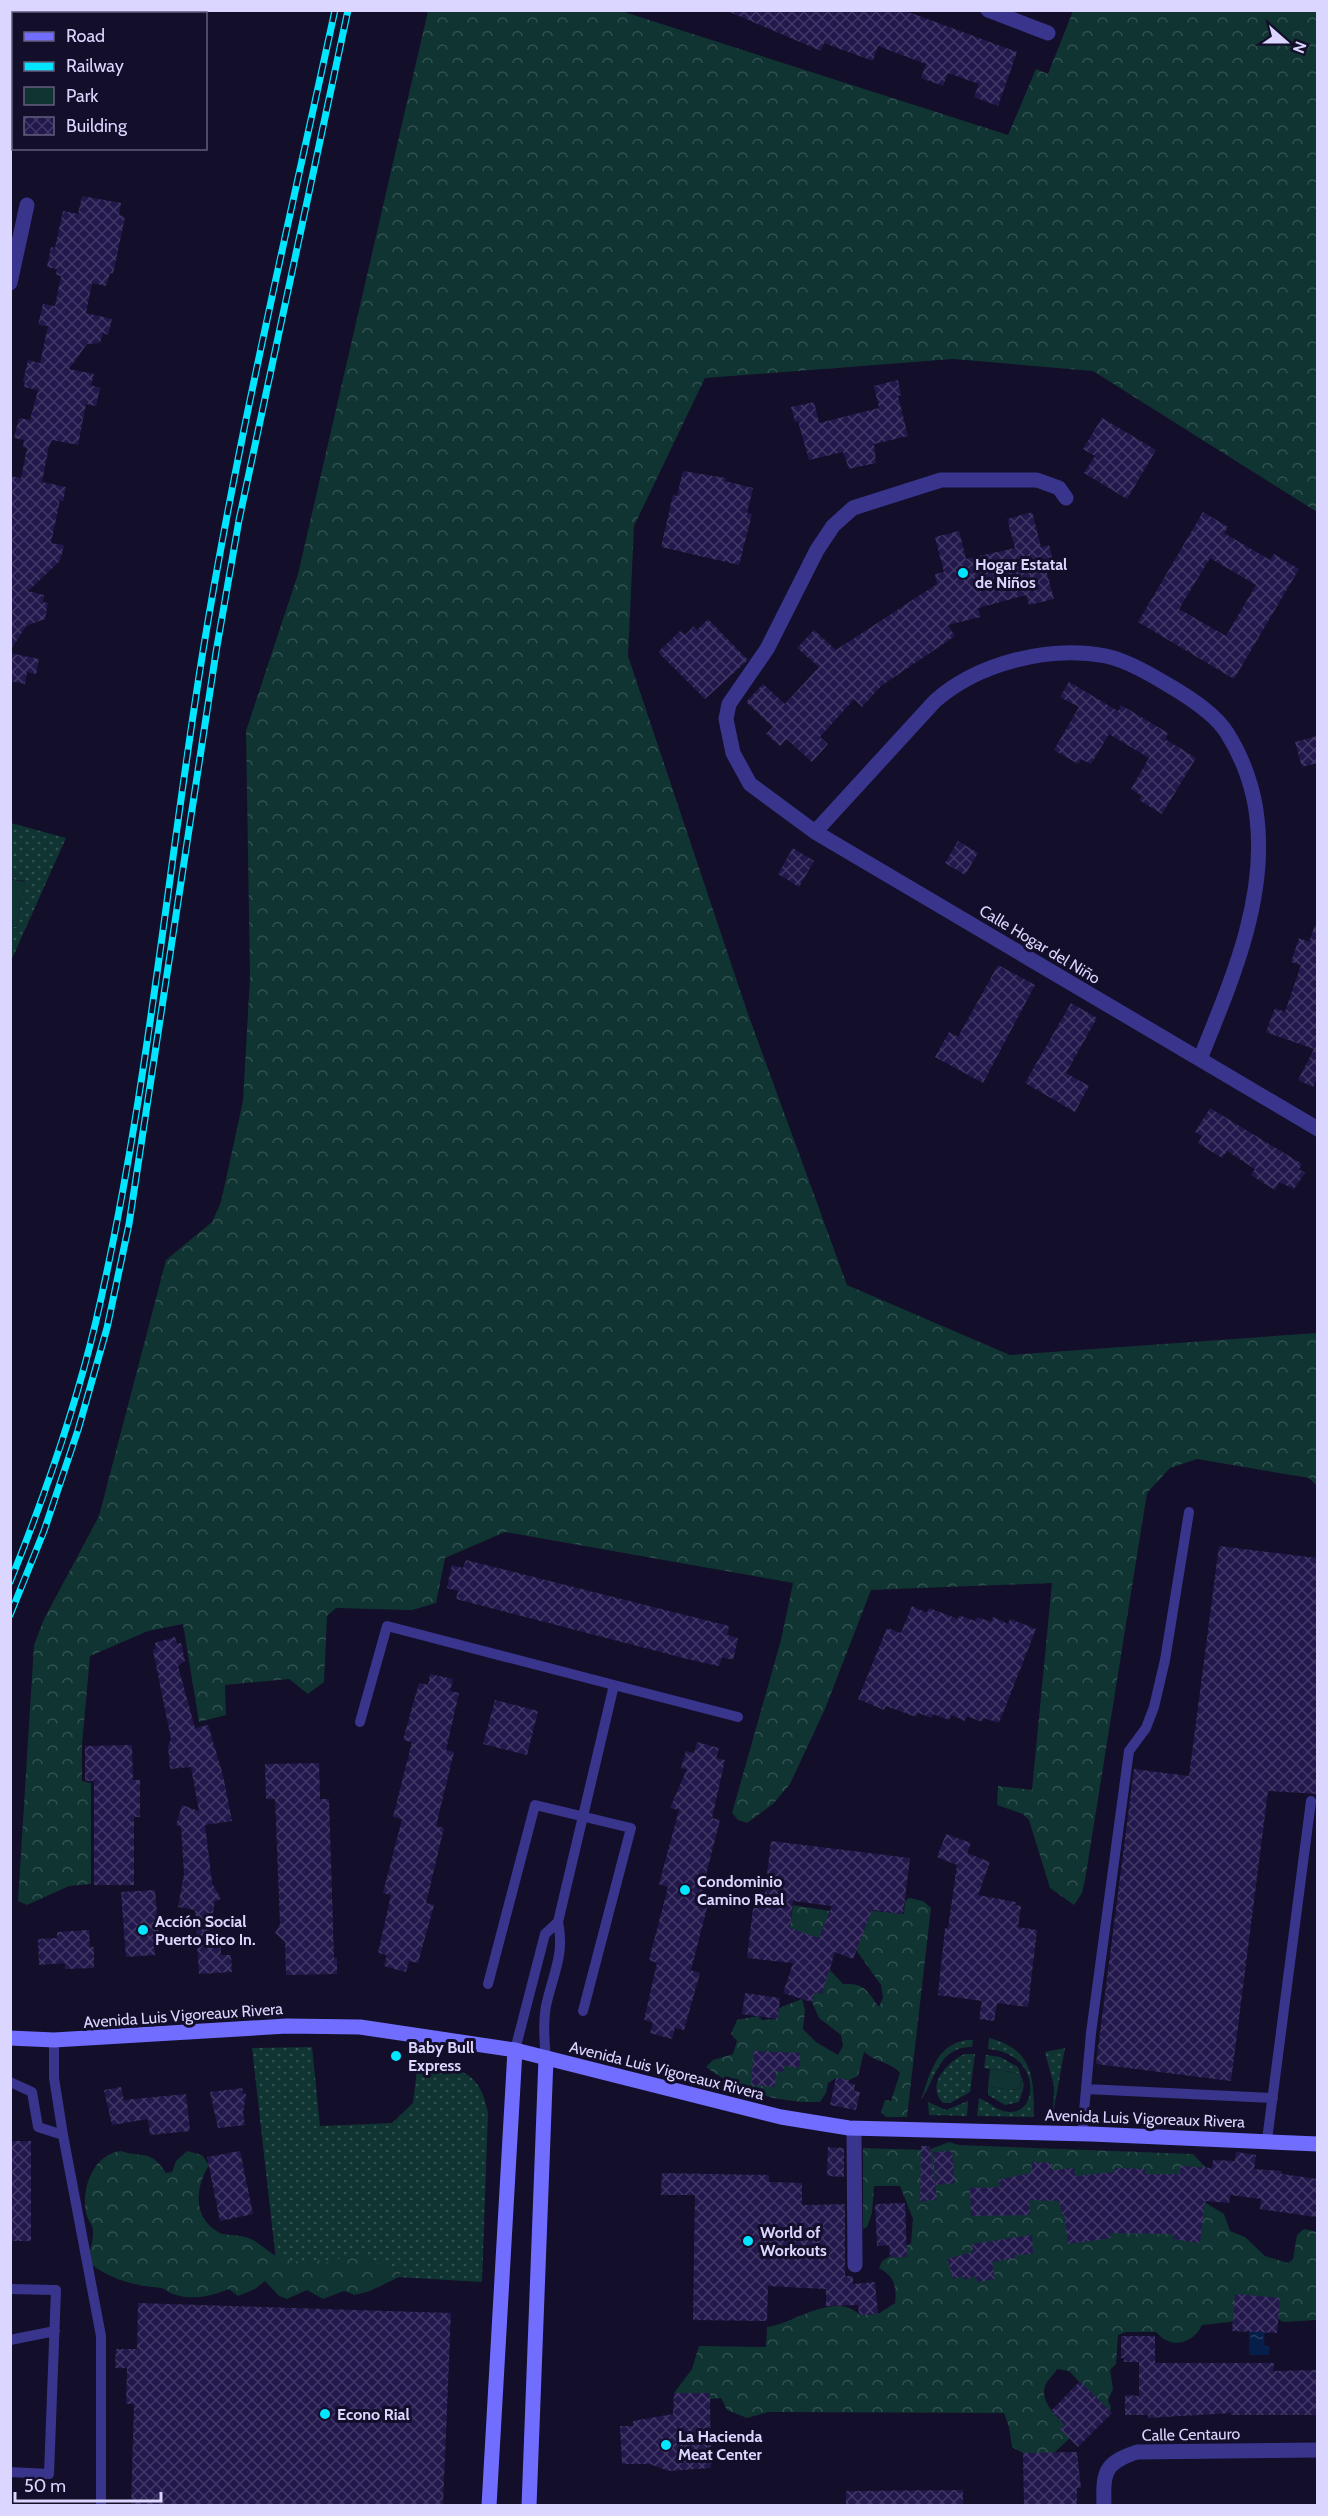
<svg xmlns="http://www.w3.org/2000/svg" width="1328" height="2516" viewBox="0 0 1328 2516" font-family="Cabin,sans-serif">
	<style>
		.green { fill: url(#green-dots) }
		.forest { fill: url(#forest-crowns) }
		.pitch { fill: #103432 }
		.water { fill: url(#water-ripples) }
		.building { fill: url(#building-cross-hatch); fill-rule: evenodd }
		.lines { fill: none; stroke-linecap: round; stroke-linejoin: round }
		.lane { stroke: #39358c; stroke-width: 10 }
		.street { stroke: #39358c; stroke-width: 15 }
		.secondary { stroke: #716dff; stroke-width: 15 }
		.rail-casing { stroke: #02e5ff; stroke-width: 7 }
		.rail { stroke: #130e29; stroke-width: 4.5; stroke-dasharray: 14; stroke-linecap: butt }
		.poi-dot { fill: #02e5ff; stroke: #130e29; stroke-width: 2 }
		.labels { text-anchor: middle; stroke-width: 6; stroke-linejoin: round; paint-order: stroke }
		.poi-label { font-size: 16px; font-weight: bold; fill: #dbd6ff; stroke: #130e29; text-anchor: start }
		.street-label { font-size: 16px; fill: #dbd6ff; stroke: #130e29 }
	</style>
	<defs>
		<pattern id="green-dots" width="8" height="8" patternUnits="userSpaceOnUse" patternTransform="scale(1.5)"><rect width="8" height="8" fill="#103432"/><path d="M2 2h.1M6 6h.1" fill="none" stroke="#325151" stroke-width="1.8" stroke-linecap="round"/></pattern>
		<pattern id="forest-crowns" width="20" height="18" patternUnits="userSpaceOnUse" patternTransform="scale(1.5)"><rect width="20" height="18" fill="#103432"/><path d="M2 6a3 3 0 1 1 6 0M12 15a3 3 0 1 1 6 0" fill="none" stroke="#325151"/></pattern>
		<pattern id="water-ripples" width="26" height="14" patternUnits="userSpaceOnUse" patternTransform="scale(1.5)"><rect width="26" height="14" fill="#061f4a"/><path d="M2 4q2-2 4 0t4 0M15 11q2-2 4 0t4 0" fill="none" stroke="#2a3f65"/></pattern>
		<pattern id="building-cross-hatch" width="8" height="8" patternUnits="userSpaceOnUse" patternTransform="scale(1.5)"><rect width="8" height="8" fill="#23184c"/><path d="M0 0l8 8M0 8l8-8" fill="none" stroke="#423967"/></pattern>
	</defs>
	<rect width="100%" height="100%" fill="#130e29"/>
	<path class="green" d="M11,823L66,838L11,961V926L16,927L25,881L11,879Z
		M989,2038C1033,2049 1034,2077 1034,2117L977,2116L979,2098C991,2103 996,2111 1009,2112C1040,2114 1041,2053 988,2049Z
		M966,2040H973L972,2047C939,2046 935,2080 921,2100C930,2074 936,2045 966,2040Z
		M312,2047L320,2126L392,2123L413,2103L418,2061C457,2069 480,2068 488,2113L482,2282L277,2270L252,2048Z
		M1065,2048L1053,2114L1054,2086L1045,2052Z
		M965,2054H975L970,2092L950,2103H943C925,2085 948,2061 965,2054Z
		M986,2055L1000,2057L1018,2067L1024,2085L1019,2102L1005,2105L988,2095V2087L1015,2090L1020,2088L1021,2077L1017,2073L984,2068Z
		M968,2101L967,2116L929,2115L928,2102L946,2110Z"/>
	<path class="forest" d="M428,11H621L1008,135L1036,69L1048,74L1073,11H1317V512L1093,371L953,359L705,378L634,526L628,656L748,1014L847,1285L1010,1355L1317,1333V1486L1309,1478L1197,1459L1170,1468L1147,1493L1085,1880L1082,1893L1074,1905L1050,1888L1029,1820L1023,1814L997,1805L998,1786L1032,1790L1052,1583L871,1590L825,1709L790,1784L773,1804L747,1823L738,1820L732,1813L781,1640L793,1583L505,1532L445,1558L436,1603L412,1610L336,1608L327,1616L324,1682L308,1694L289,1679L225,1685L226,1715L199,1722L183,1624L148,1631L90,1656L82,1744V1781L91,1783V1884L69,1886L27,1905L18,1901L34,1645L44,1619L99,1516L166,1260L212,1222L221,1202L243,1101L250,977L246,731L298,574Z
		M909,1898L923,1901L931,1908L907,2117H886L881,2112L885,2100L891,2101L900,2073C891,2062 875,2062 864,2052L858,2076L849,2080L836,2078L828,2083L826,2093L820,2102C779,2103 738,2092 706,2067L713,2060L733,2054L737,2041L731,2034L737,2020L758,2016L762,2020L777,2019L779,2008L802,1999L805,2010L803,2029L816,2042L838,2055L843,2046L841,2035L819,2018L812,2002L815,1992L822,1994L829,1969L843,1984C866,1983 867,1991 879,2007L883,1998L881,1985L856,1950L844,1908L904,1914L905,1901Z
		M793,1905L830,1911L819,1938L752,1928L751,1924L790,1926Z
		M949,2142L959,2145L1193,2154L1207,2169L1204,2193L1206,2203L1224,2214L1230,2231L1245,2237L1265,2256L1288,2263L1293,2259L1297,2235L1304,2229L1317,2232V2320L1283,2322L1275,2317L1202,2325C1193,2344 1171,2350 1156,2332H1126L1118,2335L1116,2364L1110,2370L1113,2389L1108,2400L1111,2408L1109,2413L1069,2371L1057,2369C1054,2375 1047,2380 1045,2386C1040,2401 1055,2415 1065,2425L1061,2429L1070,2438L1054,2453H1023L1012,2447L1009,2427L1004,2413L768,2412L747,2418L727,2410L721,2398L710,2399V2393H674L692,2369L699,2346L766,2347L767,2327C793,2324 835,2290 860,2315L878,2314L895,2303C897,2286 894,2276 879,2268L882,2261L911,2243L913,2219L900,2186H874L872,2213L867,2227L863,2229V2148L928,2150Z
		M121,2151C144,2159 150,2148 166,2173L172,2172L176,2161L187,2151L202,2155L209,2165C195,2188 192,2218 220,2233C227,2236 241,2234 251,2239C263,2245 274,2258 288,2260C303,2264 310,2256 329,2263L348,2255L361,2256L377,2263L402,2268L399,2277L370,2291L355,2295L344,2291L323,2299L307,2290L287,2299L279,2296L265,2281L255,2289L238,2296L229,2289C212,2296 191,2301 173,2294C169,2293 166,2289 161,2288C133,2285 110,2280 87,2261C89,2253 93,2243 93,2234C94,2225 88,2221 86,2213C81,2187 94,2154 121,2151Z"/>
	<path class="pitch" d="M10,879L25,882L16,927L11,926Z
		M990,2069L1017,2073L1021,2077L1020,2088L1015,2090L988,2087Z"/>
	<path class="water" d="M1249,2327H1265L1264,2345L1270,2347L1269,2355H1249Z"/>
	<path class="building" d="M725,10H903L1017,52L998,106L974,97L979,84L948,73L943,86L921,78L926,64L878,46L873,61L824,43L821,51Z
		M82,196L121,203L119,215L125,217L113,274L110,273L106,286L92,283L86,313L112,319L108,335L103,333L100,343L87,344L69,369L94,374L91,385L100,388L96,406L86,404L78,445L52,440L49,446L42,482L66,487L63,501L60,500L51,543L64,545L60,561L28,591L44,595L43,602L48,603L45,619L26,626L10,651V476L21,478L27,448L23,447L24,440L14,438L19,418L30,420L38,390L24,387L25,382H23L28,360L40,363L48,326L38,325L43,304L55,306L61,276L56,275L57,269L47,267L51,247L55,248L63,211L78,214Z
		M898,380L901,395L898,396L908,436L874,444L876,463L849,469L843,452L809,460L798,421L795,422L791,407L814,402L819,423L879,408L874,386Z
		M1102,418L1156,450L1127,499L1084,473L1095,456L1083,449Z
		M683,471L726,478L725,481L753,488L747,513L752,514L739,565L661,547L673,495L677,496Z
		M1032,512L1041,547L1049,545L1054,564L1045,566L1054,599L1029,605L1026,595L978,608L980,617L948,625L955,636L881,686L862,707L854,699L820,737L828,744L812,762L787,739L780,746L766,734L773,727L746,702L763,684L785,704L819,667L797,648L814,630L836,650L937,584L935,574L944,572L935,537L959,531L966,559L1015,548L1007,519Z
		M1203,512L1228,527L1224,533L1270,560L1274,554L1299,569L1234,679L1138,622ZM1210,558L1256,585L1226,636L1179,609Z
		M708,619L748,660L705,699L658,652L680,631L685,635L694,626L697,630Z
		M10,653L39,659L36,674L27,672L25,684L10,681Z
		M1069,682L1118,711L1121,705L1168,733L1165,739L1196,758L1162,814L1139,800L1142,796L1131,789L1149,758L1109,734L1091,764L1081,759L1078,764L1054,750L1079,707L1060,697Z
		M1317,736V763L1302,767L1295,742Z
		M958,841L978,853L965,875L945,863Z
		M793,848L814,861L799,887L778,874Z
		M1315,925L1317,926V1078L1313,1087L1298,1080L1314,1049L1266,1032L1275,1008L1285,1012L1301,965L1291,962L1299,938L1309,942Z
		M998,965L1035,985L983,1083L935,1057L949,1032L958,1037Z
		M1071,1003L1097,1018L1066,1073L1089,1086L1075,1112L1025,1083Z
		M1210,1108L1302,1164L1299,1169L1305,1173L1294,1189L1279,1182L1275,1190L1251,1175L1255,1169L1227,1151L1222,1158L1198,1143L1202,1136L1195,1132Z
		M1219,1546L1317,1558V1794L1268,1791L1231,2081L1096,2064L1134,1769L1189,1776Z
		M466,1560L729,1626L727,1635L738,1638L733,1660L722,1657L719,1666L695,1661L456,1599L458,1591L447,1588L452,1565L463,1568Z
		M912,1606L927,1613L929,1608L958,1619L959,1615L975,1621L977,1617L991,1622L993,1617L1008,1624L1010,1619L1036,1629L999,1723L984,1718L982,1722L967,1716L965,1721L951,1715L949,1720L933,1714L932,1718L918,1713L916,1717L886,1706L884,1710L858,1699L887,1628L901,1633Z
		M175,1637L177,1644L181,1643L185,1661L178,1666L195,1728L208,1725L223,1775L232,1821L205,1825L212,1883L221,1899L215,1901L210,1931H218L220,1934L221,1955H231L232,1972L199,1974L195,1910L178,1907L184,1874L181,1826L176,1825L182,1805L199,1811L191,1767L170,1769L168,1746L171,1739L153,1650L156,1649L155,1643Z
		M430,1674L453,1679L450,1691L459,1693L446,1750L454,1752L436,1826L444,1828L426,1903L434,1905L418,1963L409,1961L406,1972L384,1966L387,1955L378,1953L391,1895L383,1893L402,1819L393,1817L412,1742L403,1740L419,1683L428,1685Z
		M495,1700L538,1711L527,1755L483,1744Z
		M697,1742L719,1748L716,1758L725,1760L712,1818L720,1820L701,1894L710,1896L691,1970L700,1973L684,2030L675,2028L672,2039L650,2033L653,2023L644,2020L657,1963L649,1960L668,1887L659,1884L679,1810L670,1808L687,1769L681,1768L686,1751L694,1753Z
		M132,1745L133,1780H140V1817H134V1885H94V1781H85V1746Z
		M319,1763L320,1799H329L334,1958H337V1974L286,1975L285,1942L275,1933L280,1924L275,1799H266L265,1764Z
		M946,1834L971,1843L967,1853L990,1862L978,1895L1016,1902L1015,1905L1021,1906L1018,1927L1037,1930L1028,2007L997,2003L994,2021L979,2019L982,2001L938,1995L945,1928H948L957,1865L937,1857Z
		M771,1841L910,1858L903,1914L872,1910L853,1959L835,1952L822,1994L815,1992L812,2002L783,1993L793,1963L747,1958L754,1900H764ZM793,1901L832,1906L819,1938L790,1928Z
		M155,1890L159,1936L154,1937L155,1955L126,1957L121,1892Z
		M89,1930L90,1947H94V1968L65,1969V1963L39,1965L38,1939L57,1938V1932Z
		M745,1993L780,1998L778,2019L742,2014Z
		M754,2051L800,2053V2068L784,2066V2072L776,2071L775,2087L751,2085Z
		M836,2078L849,2080V2083L855,2084L854,2091L860,2092L856,2110L830,2105Z
		M121,2087L124,2100L186,2094L190,2131L150,2135L148,2119L112,2125L104,2090Z
		M243,2088L242,2093L246,2094L243,2113L245,2125L218,2128L210,2092Z
		M10,2141H31V2241H10Z
		M921,2146H930L937,2199L920,2202Z
		M828,2147L844,2148V2177L827,2176Z
		M240,2151L253,2214L220,2221L207,2157Z
		M952,2151L955,2183L936,2185L933,2152Z
		M1236,2152L1256,2155L1254,2169L1282,2171V2174L1317,2179L1316,2217L1260,2209L1261,2199L1230,2195L1229,2203L1205,2201L1200,2243L1173,2239L1174,2234L1110,2233L1111,2238L1068,2244L1064,2214H1062L1059,2201L1029,2200L1030,2215L971,2216L970,2188L1000,2187L998,2180L1031,2173L1032,2162L1052,2163V2170L1074,2168L1075,2176L1115,2172V2168L1146,2169L1145,2174H1180V2166L1212,2168L1213,2160L1235,2161Z
		M662,2173L769,2175V2182L802,2183V2205L845,2204V2276H853V2284L875,2282L878,2314L859,2315L858,2305L826,2306V2289L768,2286L767,2321L693,2320L695,2195H661Z
		M905,2203L907,2257H890L889,2245L877,2246L875,2204Z
		M1032,2235L1033,2254L1014,2255L1015,2258L992,2262L995,2279L977,2282L976,2276L964,2280L963,2276L953,2279L947,2259L973,2252L972,2244Z
		M1235,2294L1280,2298L1277,2333L1232,2331Z
		M138,2303L451,2313L443,2505H131L134,2404H126L127,2368H115L116,2349H137Z
		M1121,2336H1155V2363H1274L1273,2371L1317,2370V2415H1231V2413L1148,2418V2415H1125V2395L1139,2396V2362H1124V2358H1121Z
		M1080,2381L1112,2413L1078,2447L1060,2429L1065,2425L1051,2411Z
		M674,2393H710L711,2468L668,2471L650,2464H622L620,2426H633V2421L673,2414Z
		M1077,2452L1081,2488H1077V2505H1024L1023,2453Z
		M963,2490V2505H846V2491Z"/>
	<g class="lines">
		<path class="lane" d="M614,1685L738,1717
			M360,1722L387,1626L614,1685L558,1922
			M488,1984L535,1805L631,1828L583,2011
			M54,2040V2078L63,2135L101,2336V2506
			M515,2050L545,1934L558,1922C565,1954 553,1974 546,2006C543,2023 544,2040 546,2058
			M10,2082L32,2092L38,2127L63,2135
			M1086,2089L1273,2098
			M1082,2134L1091,2033L1129,1751L1146,1728L1154,1707L1165,1660L1189,1512
			M1267,2140L1311,1801
			M10,2289L56,2290L49,2474L10,2472
			M10,2340L55,2331"/>
		<path class="street" d="M988,10L1048,33
			M73,14L74,10
			M10,283L27,205
			M1066,498L1059,488L1037,480H941L853,508L833,526L817,550L767,649L729,704L726,719L733,753L750,784L815,832L1318,1129
			M815,832L935,701C978,663 1049,645 1106,656C1129,661 1155,677 1175,689C1193,700 1216,715 1227,733C1243,758 1254,789 1257,818C1267,902 1230,984 1200,1059
			M854,2128L855,2265
			M1104,2506C1103,2472 1104,2463 1137,2452L1318,2450"/>
		<path class="secondary" d="M10,2038L54,2040L287,2026L360,2027L515,2050L781,2117L849,2128L1091,2134L1318,2144
			M489,2506L515,2050
			M529,2506L546,2058"/>
		<defs>
			<path id="rail" d="M10,1582C44,1498 75,1410 96,1321C147,1101 167,874 203,651C238,436 289,223 335,10
				M10,1615L44,1531L78,1430L107,1328L129,1224L216,652L239,520L348,10"/>
		</defs>
		<use href="#rail" class="rail-casing"/>
		<use href="#rail" class="rail"/>
	</g>
	<g class="poi-dot">
		<circle cx="963" cy="573" r="6"/>
		<circle cx="685" cy="1890" r="6"/>
		<circle cx="143" cy="1930" r="6"/>
		<circle cx="396" cy="2056" r="6"/>
		<circle cx="748" cy="2241" r="6"/>
		<circle cx="325" cy="2414" r="6"/>
		<circle cx="666" cy="2445" r="6"/>
	</g>
	<g class="labels">
		<g class="poi-label">
			<text x="975" y="570">Hogar Estatal<tspan x="975" dy="18">de Niños</tspan></text>
			<text x="697" y="1887">Condominio<tspan x="697" dy="18">Camino Real</tspan></text>
			<text x="155" y="1927">Acción Social<tspan x="155" dy="18">Puerto Rico In.</tspan></text>
			<text x="408" y="2053">Baby Bull<tspan x="408" dy="18">Express</tspan></text>
			<text x="760" y="2238">World of<tspan x="760" dy="18">Workouts</tspan></text>
			<text x="337" y="2420">Econo Rial</text>
			<text x="678" y="2442">La Hacienda<tspan x="678" dy="18">Meat Center</tspan></text>
		</g>
		<g class="street-label">
			<text transform="translate(1040 944) rotate(31)" y="6">Calle Hogar del Niño</text>
			<text transform="translate(183 2015) rotate(-4)" y="6">Avenida Luis Vigoreaux Rivera</text>
			<text transform="translate(667 2070) rotate(14)" y="6">Avenida Luis Vigoreaux Rivera</text>
			<text transform="translate(1145 2118) rotate(2)" y="6">Avenida Luis Vigoreaux Rivera</text>
			<text transform="translate(1191 2434) rotate(-1)" y="6">Calle Centauro</text>
		</g>
	</g>
	<rect width="1328" height="2516" fill="none" stroke="#dbd6ff" stroke-width="24"/>
	<rect x="12" y="12" width="195" height="138" fill="#130e29" stroke="#635e7f" stroke-width="1.5"/>
	<rect x="24" y="32" width="30" height="9" fill="#716dff" stroke="#635e7f" stroke-width="1.5"/>
	<text x="66" y="42" font-size="18" fill="#dbd6ff">Road</text>
	<rect x="24" y="62" width="30" height="9" fill="#02e5ff" stroke="#635e7f" stroke-width="1.5"/>
	<text x="66" y="72" font-size="18" fill="#dbd6ff">Railway</text>
	<rect x="24" y="87" width="30" height="18" fill="#103432" stroke="#635e7f" stroke-width="1.5"/>
	<text x="66" y="102" font-size="18" fill="#dbd6ff">Park</text>
	<rect x="24" y="117" width="30" height="18" fill="url(#building-cross-hatch)" stroke="#635e7f" stroke-width="1.5"/>
	<text x="66" y="132" font-size="18" fill="#dbd6ff">Building</text>
	<g transform="translate(1286 42) rotate(111)" stroke="#130e29" stroke-width="4.5" paint-order="stroke">
	<path d="M0-4.5L10 22L0 15L-10 22Z" fill="#dbd6ff"/>
	<text y="-9" font-size="16" font-weight="bold" text-anchor="middle" fill="#dbd6ff">N</text>
	</g>
	<path d="M15 2492v9h146v-9" fill="none" stroke="#dbd6ff" stroke-width="3"/>
	<text x="24" y="2492" font-size="18" fill="#dbd6ff" stroke="#130e29" stroke-width="4.5" paint-order="stroke">50 m</text>
</svg>
